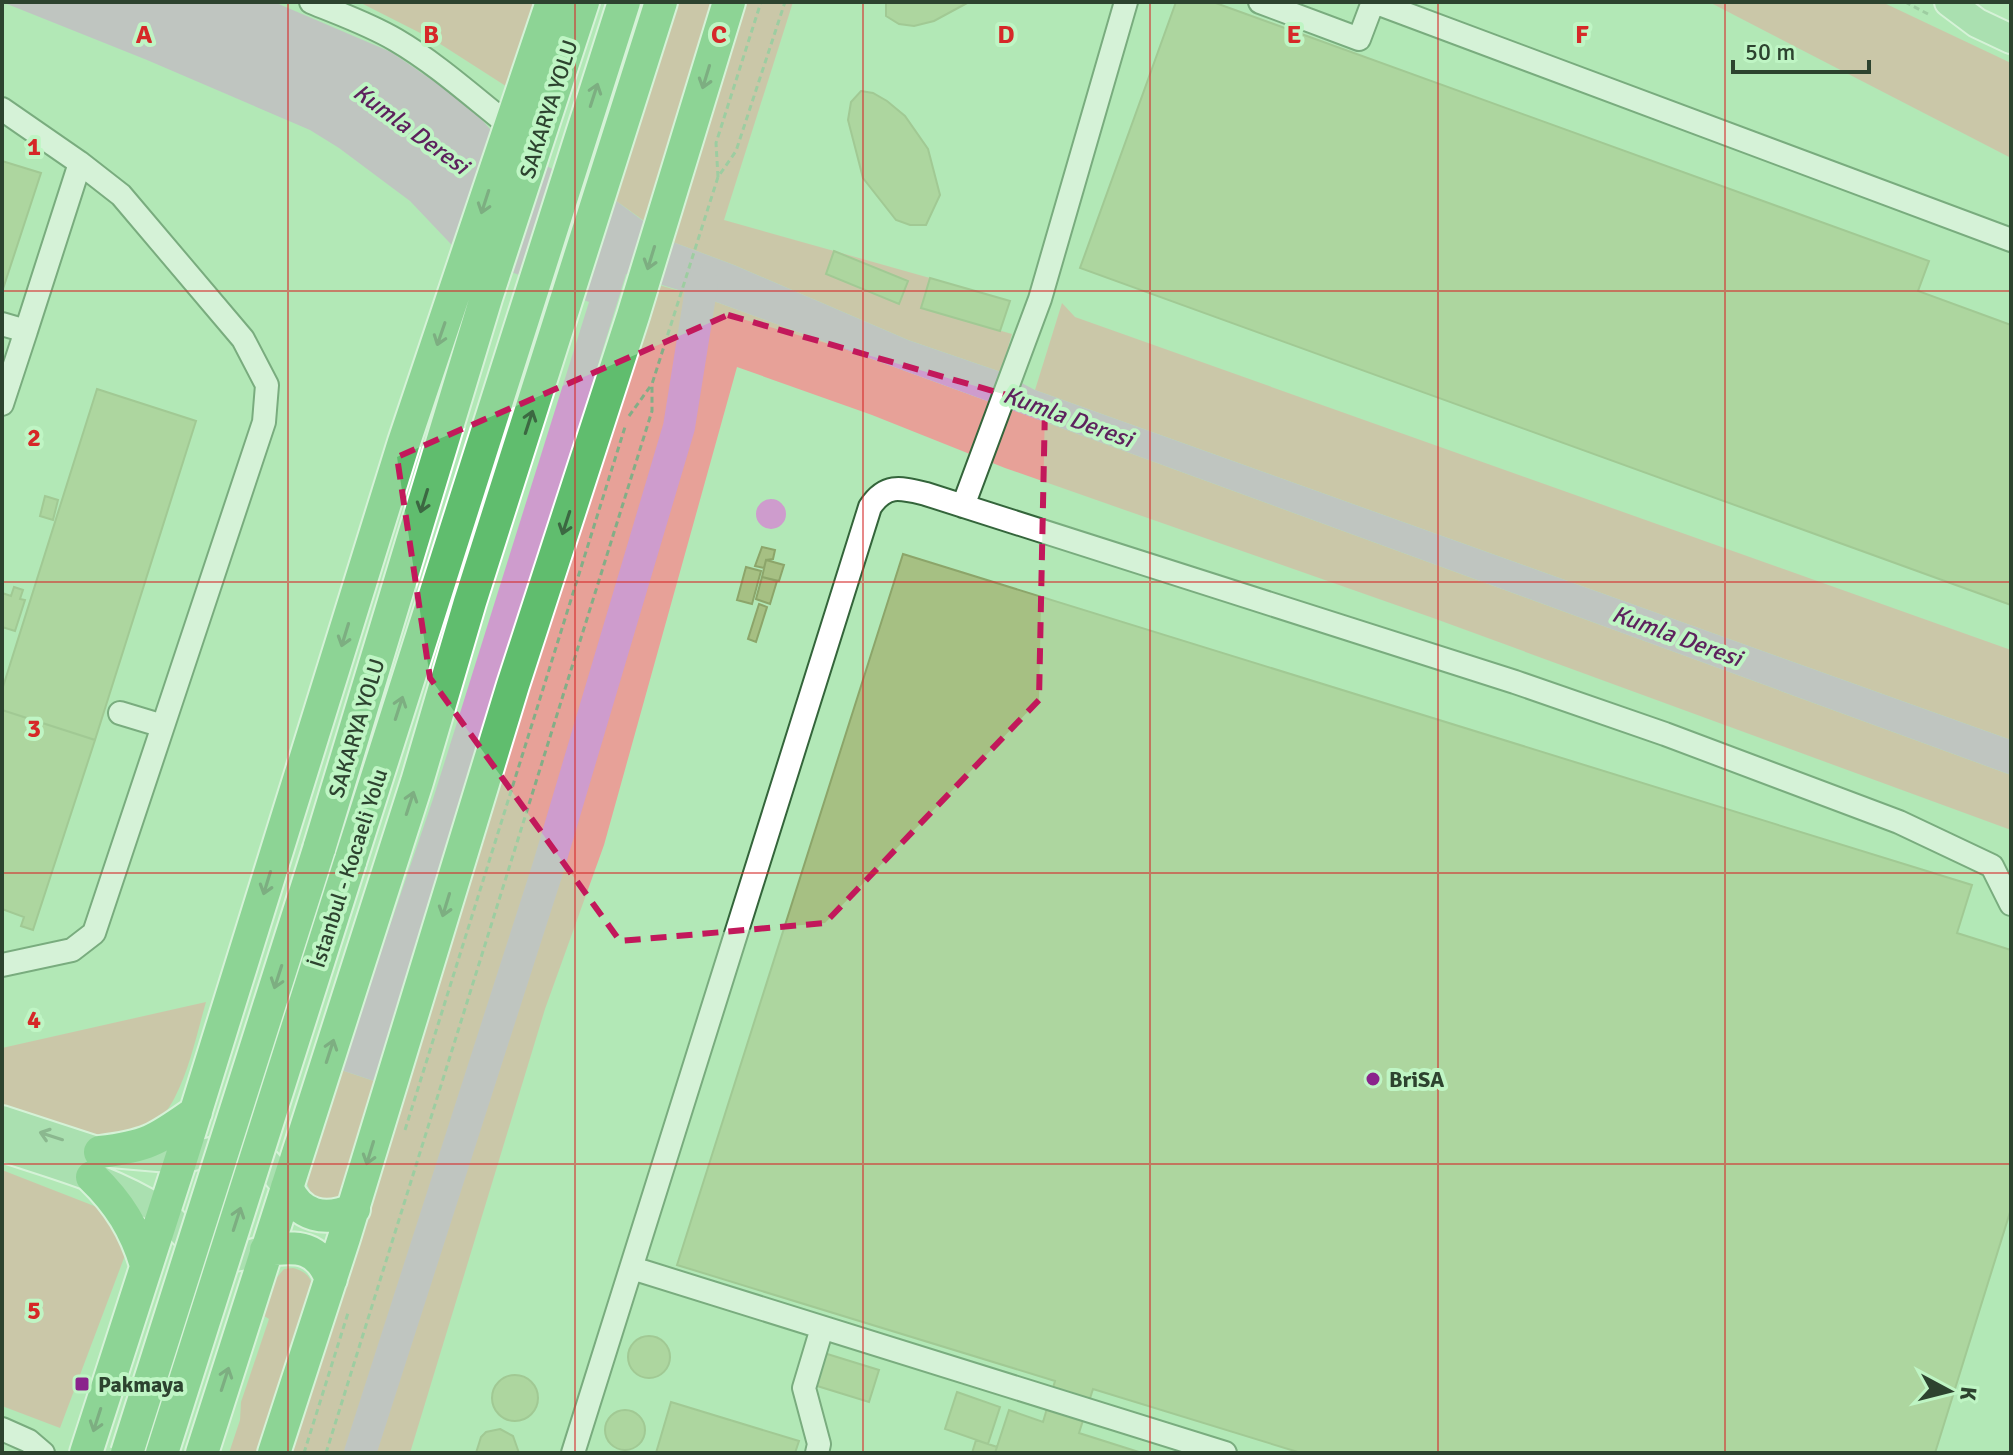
<svg xmlns="http://www.w3.org/2000/svg" width="2013" height="1455" viewBox="0 0 2013 1455" font-family="Signika,sans-serif">
	<style>
		.green { fill: #e7a198 }
		.water { fill: #ce9ccd }
		.lines { fill: none; stroke-linecap: round; stroke-linejoin: round }
		.river { stroke: #ce9ccd; stroke-width: 32 }
		.building { fill: #a6c083; stroke: #8ca56a; stroke-width: 2 }
		.minor-casing { stroke: #34653b; stroke-width: 26 }
		.major-casing { stroke: #fff; stroke-width: 32 }
		.highway-casing { stroke: #fff; stroke-width: 36 }
		.path { stroke: #83ae87; stroke-width: 3; stroke-dasharray: 6 4; stroke-linecap: butt }
		.minor { stroke: #fff; stroke-width: 22 }
		.major { stroke: #a0d7a8; stroke-width: 28 }
		.highway { stroke: #60bd6e; stroke-width: 32 }
		.highway-bridge-casing { stroke: #fff; stroke-width: 36; stroke-linecap: butt }
		.highway-bridge { stroke: #60bd6e; stroke-width: 32 }
		.oneway { stroke: #3c6842 }
		.oneway2 { stroke: #5b7e5f }
		.marked { fill: none; stroke: #c2185b; stroke-width: 6; stroke-dasharray: 16 10; stroke-linejoin: round }
		.grid { fill: none; stroke: #d62828; stroke-width: 2; stroke-opacity: 0.55 }
		.poi-dot { fill: #8a248c; stroke: #bff5c4; stroke-width: 3 }
		.labels { text-anchor: middle; stroke-width: 8; stroke-linejoin: round; paint-order: stroke }
		.street-label { font-size: 22px; fill: #2d432f; stroke: #bff5c4 }
		.poi-label { font-size: 22px; font-weight: bold; fill: #2d432f; stroke: #bff5c4; text-anchor: start }
		.water-label { font-size: 24px; font-style: italic; fill: #5d225d; stroke: #bff5c4 }
		.grid-label { font-size: 26px; text-anchor: middle; font-weight: bold; fill: #d62828; stroke: #bff5c4; stroke-width: 8; stroke-linejoin: round; paint-order: stroke }
	</style>
	<rect width="100%" height="100%" fill="#b2e8b7"/>
	<path class="green" d="M359,2H539L512,90L434,40Z
		M674,2H717L651,226L615,200Z
		M738,2H793L724,220L930,278L921,308L1012,334L1001,372L908,340L734,265L670,241Z
		M1709,2H1882L2011,63V158Z
		M659,285L708,299L2011,775V830L1433,618L1005,468L872,415L737,367L604,845L545,1009L410,1453H290L458,912Z
		M1062,303L1075,317L2011,650V740L1035,390Z
		M206,1002C197,1033 190,1068 175,1097C141,1167 55,1125 2,1106V1048Z
		M341,1070L377,1082L347,1187C333,1206 314,1208 307,1183Z
		M2,1170L102,1209L127,1250L60,1428L2,1406Z
		M293,1268C305,1271 312,1277 313,1290L264,1453H229L240,1420L241,1402L269,1319L264,1316L273,1282L284,1269Z"/>
	<path class="water" d="M2,2H274L391,52L469,105L504,145L615,200L670,241L734,265L908,340L1001,372L1035,390L2011,740V775L708,299L626,274L377,1082L341,1070L433,799L589,302L496,266L466,260L410,201L339,148L310,130L147,60Z
		M756 514a15 15 0 1 1 30 0a15 15 0 1 1-30 0Z"/>
	<g class="lines">
		<path class="river" d="M360,1453L548,868L679,427L702,283"/>
	</g>
	<path class="building" d="M886,2H969L934,21L914,26L899,24L886,16Z
		M1176,2H1213L1929,261L1918,291L2011,325V605L1080,268Z
		M861,91L873,93L887,101L905,116L928,149L940,195L926,225H910L896,220L863,178L848,120L851,102Z
		M2,161L41,173L2,292Z
		M834,251L908,281L899,304L826,274Z
		M930,278L1010,301L1000,331L921,308Z
		M97,389L196,421L95,740L2,710V690Z
		M45,496L58,500L53,520L40,516Z
		M762,547L775,550L773,559L766,560L764,568L755,566Z
		M903,554L1972,885L1957,933L2011,950V1209L1935,1453H1301L1093,1389L1079,1433L1142,1453H995L1009,1410L1043,1422L1055,1381L677,1265Z
		M766,560L784,565L779,581L762,577Z
		M746,567L761,571L752,604L737,600Z
		M762,577L777,581L770,604L756,599Z
		M14,587L23,590L20,599L25,600L15,631L2,627V593L11,596Z
		M759,604L767,607L756,642L748,639Z
		M2,710L95,740L33,930L21,926L24,917L2,909Z
		M628 1357a21 21 0 1 1 42 0a21 21 0 1 1-42 0Z
		M824,1353L879,1370L869,1402L814,1385Z
		M492 1398a23 23 0 1 1 46 0a23 23 0 1 1-46 0Z
		M957,1392L1000,1407L988,1444L945,1429Z
		M671,1402L799,1441L795,1453H656Z
		M605 1430a20 20 0 1 1 40 0a20 20 0 1 1-40 0Z
		M500,1429L513,1436L519,1453H476L481,1437L486,1432Z
		M976,1440L997,1447L995,1453H972Z"/>
	<g class="lines">
		<defs>
			<path id="minor" d="M311,2C340,14 369,24 396,40C437,64 473,97 510,126
				M1260,2L1359,39L1373,2
				M1374,2L2011,240
				M2,109L80,163L121,195L243,339L267,385L264,422L163,726L120,713
				M2,324L26,331L80,163
				M2,404L26,331
				M963,506L1040,299L1126,2
				M2,965L72,950L94,933L163,726
				M632,1268L1225,1453
				M2,1429L29,1441L43,1453
				M573,1453L870,507C886,483 901,488 926,494L1515,682L1665,734L1899,822L1992,866L2011,904
				M817,1453L819,1444L804,1388L822,1328"/>
			<path id="major" d="M1949,2L1977,23L2011,39
				M2,1120L100,1152L181,1159L223,1149L244,1150L266,1162L287,1187
				M2,1147C56,1165 113,1180 161,1211C179,1224 190,1246 212,1255C229,1261 250,1254 266,1250"/>
			<path id="highway" d="M319,849L486,298L583,2
				M350,862L624,2
				M100,1152C149,1146 156,1140 196,1112
				M92,1177C119,1203 135,1229 146,1265
				M287,1187C299,1217 326,1222 354,1209
				M266,1250C298,1246 318,1246 331,1279
				M86,1453L181,1159L404,442L552,2
				M202,1453L417,782L470,602L661,2
				M274,1453L344,1238L513,685L633,316L729,2"/>
		</defs>
		<use href="#minor" class="minor-casing"/>
		<use href="#major" class="major-casing"/>
		<use href="#highway" class="highway-casing"/>
		<path class="path" d="M1905,2L1928,14
			M718,177L716,143L761,2
			M629,416L652,384
			M405,1130L625,427
			M304,1453L348,1313
			M326,1453L652,411V384L718,177L736,151L785,2"/>
		<use href="#minor" class="minor"/>
		<use href="#major" class="major"/>
		<use href="#highway" class="highway"/>
		<defs>
			<path id="highway-bridge" d="M127,1453L319,849
				M162,1453L350,862"/>
		</defs>
		<use href="#highway-bridge" class="highway-bridge-casing"/>
		<use href="#highway-bridge" class="highway-bridge"/>
	</g>
	<defs><path id="oneway-shaft" d="M-6 0H5M1.5-3L5.5 0L1.5 3" fill="none" stroke-width="1.6" stroke-linecap="round" stroke-linejoin="round" transform="scale(2)"/></defs>
	<g class="oneway">
		<use href="#oneway-shaft" transform="translate(706 77) rotate(107)"/>
		<use href="#oneway-shaft" transform="translate(594 95) rotate(-72)"/>
		<use href="#oneway-shaft" transform="translate(485 202) rotate(108)"/>
		<use href="#oneway-shaft" transform="translate(651 258) rotate(107)"/>
		<use href="#oneway-shaft" transform="translate(441 334) rotate(109)"/>
		<use href="#oneway-shaft" transform="translate(529 422) rotate(-72)"/>
		<use href="#oneway-shaft" transform="translate(424 501) rotate(107)"/>
		<use href="#oneway-shaft" transform="translate(566 523) rotate(108)"/>
		<use href="#oneway-shaft" transform="translate(345 635) rotate(107)"/>
		<use href="#oneway-shaft" transform="translate(399 708) rotate(-72)"/>
		<use href="#oneway-shaft" transform="translate(410 803) rotate(-72)"/>
		<use href="#oneway-shaft" transform="translate(267 883) rotate(107)"/>
		<use href="#oneway-shaft" transform="translate(446 905) rotate(107)"/>
		<use href="#oneway-shaft" transform="translate(278 977) rotate(108)"/>
		<use href="#oneway-shaft" transform="translate(330 1051) rotate(-72)"/>
		<use href="#oneway-shaft" transform="translate(370 1153) rotate(107)"/>
		<use href="#oneway-shaft" transform="translate(237 1219) rotate(-72)"/>
		<use href="#oneway-shaft" transform="translate(225 1379) rotate(-72)"/>
		<use href="#oneway-shaft" transform="translate(97 1420) rotate(108)"/>
	</g>
	<use class="oneway2" href="#oneway-shaft" transform="translate(51 1136) rotate(-162)"/>
	<path d="M0 0H2013V1455H0ZM728,315L1045,406L1039,700L825,923L620,941L430,678L397,457Z" fill="#b2e8b7" fill-opacity=".55" fill-rule="evenodd"/>
	<path class="marked" d="M728,315L1045,406L1039,700L825,923L620,941L430,678L397,457Z"/>
	<path class="grid" d="M288,2V1453M575,2V1453M863,2V1453M1150,2V1453M1438,2V1453M1725,2V1453M2,291H2011M2,582H2011M2,873H2011M2,1164H2011"/>
	<g class="poi-dot">
		<circle cx="1373" cy="1079" r="8"/>
		<rect x="74" y="1376" width="16" height="16" rx="4"/>
	</g>
	<g class="labels">
		<g class="street-label">
			<text transform="translate(548 109) rotate(-72)" y="8">SAKARYA YOLU</text>
			<text transform="translate(356 728) rotate(-73)" y="8">SAKARYA YOLU</text>
			<text transform="translate(348 868) rotate(-72)" y="8">İstanbul - Kocaeli Yolu</text>
		</g>
		<g class="poi-label">
			<text x="1389" y="1087">BriSA</text>
			<text x="98" y="1392">Pakmaya</text>
		</g>
		<g class="water-label">
			<text transform="translate(411 129) rotate(36)" y="8">Kumla Deresi</text>
			<text transform="translate(1068 417) rotate(20)" y="8">Kumla Deresi</text>
			<text transform="translate(1677 636) rotate(20)" y="8">Kumla Deresi</text>
		</g>
	</g>
	<g class="grid-label">
		<text x="144" y="43">A</text>
		<text x="431" y="43">B</text>
		<text x="719" y="43">C</text>
		<text x="1006" y="43">D</text>
		<text x="1294" y="43">E</text>
		<text x="1582" y="43">F</text>
		<text x="34" y="155">1</text>
		<text x="34" y="446">2</text>
		<text x="34" y="737">3</text>
		<text x="34" y="1028">4</text>
		<text x="34" y="1319">5</text>
	</g>
	<rect width="2013" height="1455" fill="none" stroke="#2d432f" stroke-width="8"/>
	<g transform="translate(1949 1391) rotate(97)" stroke="#bff5c4" stroke-width="6" paint-order="stroke">
	<path d="M0-6L14 30L0 20L-14 30Z" fill="#2d432f"/>
	<text y="-12" font-size="22" font-weight="bold" text-anchor="middle" fill="#2d432f">K</text>
	</g>
	<path d="M1733 60v12h136v-12" fill="none" stroke="#2d432f" stroke-width="4"/>
	<text x="1745" y="60" font-size="24" fill="#2d432f" stroke="#bff5c4" stroke-width="6" paint-order="stroke">50 m</text>
</svg>
